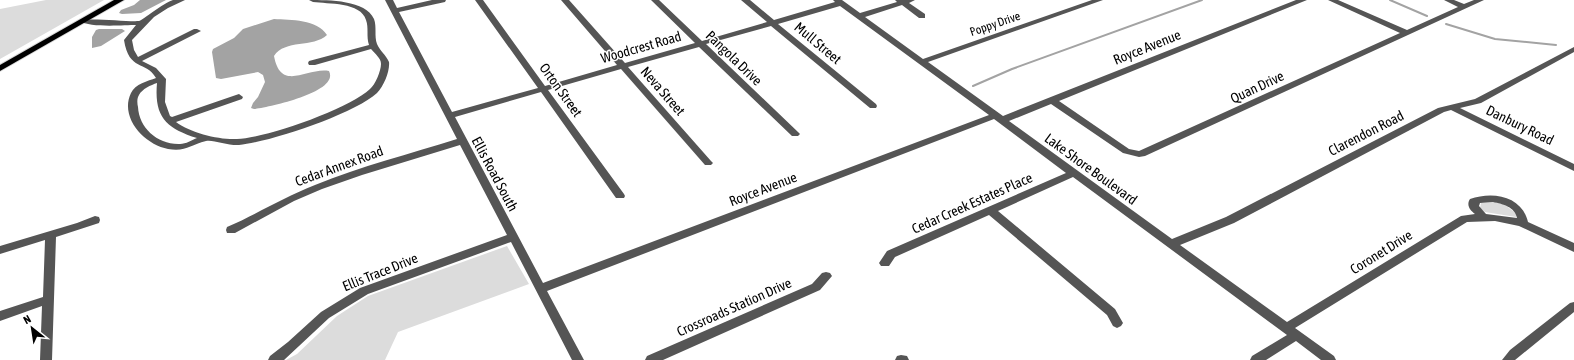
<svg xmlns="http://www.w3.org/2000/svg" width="1574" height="360" viewBox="0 0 1574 360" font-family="'Asap Condensed',sans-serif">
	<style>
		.green { fill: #dcdcdc }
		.water { fill: #a3a3a3 }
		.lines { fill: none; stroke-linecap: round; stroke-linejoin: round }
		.stream { stroke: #a3a3a3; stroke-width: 2 }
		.major-casing { stroke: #dbdbdb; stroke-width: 2 }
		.minor { fill: #555; fill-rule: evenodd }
		.major { fill: #000; fill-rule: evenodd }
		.labels { text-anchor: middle; stroke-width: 3; stroke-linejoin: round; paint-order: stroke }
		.far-street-label { font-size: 12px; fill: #000; stroke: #fff }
		.street-label { font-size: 14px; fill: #000; stroke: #fff }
	</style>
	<rect width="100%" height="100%" fill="#fff"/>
	<path class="green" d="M46,0H104L0,59V9Z
		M1495,202L1505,205L1517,214L1516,217L1485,212L1480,208L1481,203Z
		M507,246L529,284L398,332L385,360H286L297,354L337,316L368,296Z"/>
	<path class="water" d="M140,0H166L141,13L122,14L119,13L121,10L134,5Z
		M274,19C291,20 317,19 327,35C313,48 285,39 274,56C281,93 307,67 329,71C340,92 269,107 254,109L251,108L253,103L258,97L265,82L263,75L258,72L221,79L216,78L212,52L213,49L234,38L243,29Z
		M99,29H122L125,31L101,46L92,48V37L96,30Z"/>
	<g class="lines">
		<path class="stream" d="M1390,0L1427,16
			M1446,24L1495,39L1556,45
			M973,86L1012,69L1202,0"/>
		<defs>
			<path id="major" d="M114,0H124L0,71V65Z"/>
		</defs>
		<use href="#major" class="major-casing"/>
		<path class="minor" d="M173,0H185L168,8L154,17L132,40L134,50L138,57L194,29H197L201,31L142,61L156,68L166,79L165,102L170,116L172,117L236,95L239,94L243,97L242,99L176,122C191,133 219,140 237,139C266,138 349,109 370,89C375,85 381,71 381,64C381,58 375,54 371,49L315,65H309L308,63L309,61L369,45C366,36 369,28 366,20C361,2 328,4 313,2L309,0C329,0 366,0 374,19C377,27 374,36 377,44C380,51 386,55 389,62C390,71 384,86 377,93C354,114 270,142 239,145C229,146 212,139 206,141C190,145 186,152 168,149C145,145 119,118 131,93C135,84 148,81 156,78C146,60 129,72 124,40L136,25C124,25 89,28 80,21C85,17 128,22 139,21C143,20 163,3 173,0ZM157,83C154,117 166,128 197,138C192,140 186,144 180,144C158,145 139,128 138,107C137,103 137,98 139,95C142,89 151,85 157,83Z
			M385,0H393L397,8L432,0H446L445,2L399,12L452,112L538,88L475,0H483L545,86L617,65L561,0H569L625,63L695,43L651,0H659L702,41L767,22L741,0H750L774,20L835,2L833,0H842L860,13L897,2L895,0H915L909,3L925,14V18H919L902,5L865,17L923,59L1092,0H1103L928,62L1003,116L1296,0H1307L1059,101L1129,149L1139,151L1400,33L1328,0H1338L1407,30L1458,7L1444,0H1454L1464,4L1474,0H1484L1145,156L1139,157L1123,153L1051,104L1009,121L1172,239L1226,217L1438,108L1475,99L1574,47V52L1481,103L1460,108L1574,164V171L1451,110L1444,112L1234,223L1180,245L1287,322L1461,216L1475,214C1470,210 1466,205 1470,199C1493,191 1522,196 1528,222L1574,243V252L1519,226L1495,221L1467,222L1295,328L1334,356L1336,360H1321L1296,341L1266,360H1250L1252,356L1287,335L1073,177L998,211L1115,309L1123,323L1121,326L1117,328L1113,326L1107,315L989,215L895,257L889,266H881L879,263L887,251L1066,173L994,119L547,291L584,360H572L511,242L368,294L329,318L284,360H268L270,356L288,342L321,312L360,288L507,235L460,145L362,175L322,189L294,201L235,233H227L226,230L227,227C257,214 284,197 315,185C361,166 410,154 457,139ZM840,6L989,115L543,283L455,117L541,92L616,198H624L625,196L624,194L548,90L621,69L705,165H711L713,163L711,161L628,67L699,47L792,136H798L800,134L798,132L706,44L771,26L870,108H876L877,106L876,104L778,24ZM1493,202C1503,204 1515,207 1517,218L1486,214L1479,206L1480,203Z
			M95,216L99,217L100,220L99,223L56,237L52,360H40L42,306L0,321V311L43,297L45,240L0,254V246L77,223Z
			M826,272L830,273L832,276L820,290L663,360H645L647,356L812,284L822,273Z
			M1574,302V312L1515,360H1502L1510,350L1570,303Z
			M901,355L907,356L909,360H895L897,356Z"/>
		<use href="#major" class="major"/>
	</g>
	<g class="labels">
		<g class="far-street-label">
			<text transform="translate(995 24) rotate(-19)" y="4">Poppy Drive</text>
		</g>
		<g class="street-label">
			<text transform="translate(818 43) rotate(40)" y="5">Mull Street</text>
			<text transform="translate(641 47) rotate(-16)" y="5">Woodcrest Road</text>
			<text transform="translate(1147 47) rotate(-22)" y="5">Royce Avenue</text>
			<text transform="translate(734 58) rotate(44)" y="5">Pangola Drive</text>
			<text transform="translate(1257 87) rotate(-25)" y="5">Quan Drive</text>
			<text transform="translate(561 90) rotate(54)" y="5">Orton Street</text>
			<text transform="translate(663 91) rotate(49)" y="5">Neva Street</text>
			<text transform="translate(1520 125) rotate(26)" y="5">Danbury Road</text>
			<text transform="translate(1366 133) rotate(-27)" y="5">Clarendon Road</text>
			<text transform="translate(339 166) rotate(-20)" y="5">Cedar Annex Road</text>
			<text transform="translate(1091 169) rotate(36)" y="5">Lake Shore Boulevard</text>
			<text transform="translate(495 174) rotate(62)" y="5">Ellis Road South</text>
			<text transform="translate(763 189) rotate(-21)" y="5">Royce Avenue</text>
			<text transform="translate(972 203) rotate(-24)" y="5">Cedar Creek Estates Place</text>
			<text transform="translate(1381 252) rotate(-32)" y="5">Coronet Drive</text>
			<text transform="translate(380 272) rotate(-22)" y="5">Ellis Trace Drive</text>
			<text transform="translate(734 307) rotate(-24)" y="5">Crossroads Station Drive</text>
		</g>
	</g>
	<g transform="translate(32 328) rotate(330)" stroke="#ffffff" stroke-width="3" paint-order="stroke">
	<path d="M0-3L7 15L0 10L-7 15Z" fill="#000000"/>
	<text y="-6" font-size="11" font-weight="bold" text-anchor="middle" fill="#000000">N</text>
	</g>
</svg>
